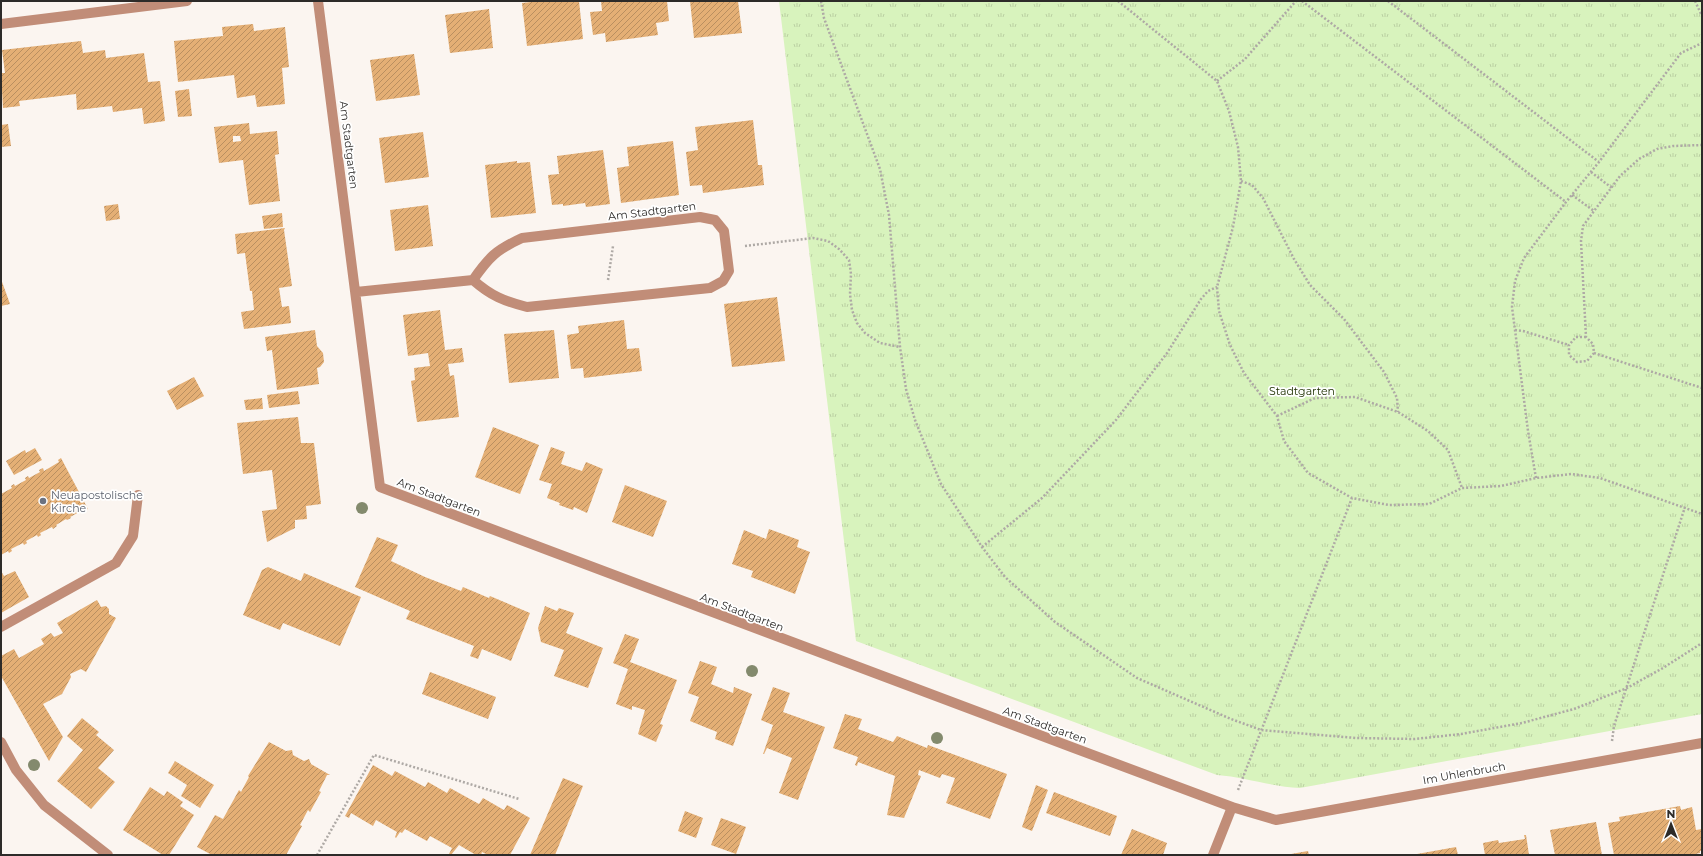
<svg xmlns="http://www.w3.org/2000/svg" width="1703" height="856" viewBox="0 0 1703 856" font-family="Montserrat,sans-serif">
	<style>
		.park { fill: url(#park-tufts) }
		.building { fill: url(#building-hatch); fill-rule: evenodd }
		.lines { fill: none; stroke-linecap: round; stroke-linejoin: round }
		.path { stroke: #aea9a5; stroke-width: 2.5; stroke-dasharray: 2 2; stroke-linecap: butt }
		.lane { stroke: #c18d78; stroke-width: 10 }
		.street { stroke: #c18d78; stroke-width: 10 }
		.tree { fill: #838a6d }
		.worship-dot { fill: #6b7280; stroke: #fff; stroke-width: 1.5 }
		.labels { text-anchor: middle; stroke-width: 3.5; stroke-linejoin: round; paint-order: stroke }
		.street-label { font-size: 11px; fill: #2d2b29; stroke: #fff }
		.park-label { font-size: 11px; fill: #203302; stroke: #fff }
		.worship-label { font-size: 11px; fill: #5b616d; stroke: #fff; text-anchor: start }
	</style>
	<defs>
		<pattern id="park-tufts" width="24" height="20" patternUnits="userSpaceOnUse"><rect width="24" height="20" fill="#d8f3bd"/><path d="M3 7l-1-3M5 7V3M7 7l1-3M15 17l-1-3M17 17v-4M19 17l1-3" fill="none" stroke="#bad0a2"/></pattern>
		<pattern id="building-hatch" width="6" height="6" patternUnits="userSpaceOnUse"><rect width="6" height="6" fill="#e4af75"/><path d="M-1 1l2-2M0 6l6-6M5 7l2-2" fill="none" stroke="#b98f60"/></pattern>
	</defs>
	<rect width="100%" height="100%" fill="#fbf5f0"/>
	<path class="park" d="M779,1H1702V714L1300,788C1272,787 1245,777 1217,775L856,641Z"/>
	<path class="building" d="M540,1H579L583,39L527,46L522,3Z
		M601,1H667L669,21L656,23L658,35L606,42L605,33L593,35L590,12L602,11Z
		M690,1H738L742,33L694,38Z
		M489,9L493,48L450,53L445,15Z
		M253,24L254,31L285,27L289,67L282,68L285,104L257,107L255,95L237,98L234,75L178,82L174,41L223,36L222,27Z
		M81,41L83,53L105,50L106,58L144,53L148,82L160,81L165,121L144,124L142,108L113,112L112,106L77,110L76,94L19,101L20,106L3,108L1,73H5L2,50Z
		M414,54L420,95L376,101L370,60Z
		M189,89L192,116L178,117L175,91Z
		M753,120L758,165H762L764,185L703,193L702,185L690,186L686,152L698,150L695,127Z
		M249,123L250,134L277,131L279,154L275,155L280,201L249,205L243,160L219,163L214,127ZM233,136H240L241,141L233,142Z
		M8,124L11,146L1,147V125Z
		M423,132L429,177L385,183L379,138Z
		M673,141L679,195L621,203L617,168L629,166L627,147Z
		M603,150L610,204L586,207L585,203L563,206V204L552,205L548,175L559,174L557,156Z
		M517,161V163L530,162L536,213L491,218L485,165Z
		M118,204L120,219L106,221L104,206Z
		M428,205L433,246L395,251L390,210Z
		M282,213L283,227L264,229L262,216Z
		M285,228L284,230L292,286L279,288L282,307L289,306L291,323L244,329L241,312L254,310L252,291H250L245,253L237,254L235,234Z
		M1,279L10,304L1,306Z
		M777,297L785,361L732,367L724,304Z
		M440,310L445,350L462,348L464,362L448,364L450,376L454,375L459,417L417,422L411,381L415,380L414,368L430,366L428,353L408,356L403,315Z
		M624,320L627,349L639,348L642,371L584,378L583,368L571,369L567,335L579,333L578,326Z
		M315,330L317,346L323,353L324,362L320,367L317,368L319,384L277,390L272,350L267,351L265,337Z
		M554,330L559,378L509,383L504,334Z
		M194,377L204,396L177,410L167,391Z
		M298,391L300,404L269,408L267,395Z
		M262,398L263,409L246,410L244,400Z
		M298,417L301,443H314L321,504L306,506L307,519L295,520V528L267,542L262,511L277,509L272,470L243,474L237,423Z
		M493,427L539,445L520,494L475,477Z
		M551,447L565,452L561,464L582,471L586,462L603,469L587,513L574,507L573,510L559,505L560,503L547,498L552,484L539,480Z
		M35,448L42,460L14,475L6,461L25,450L26,453Z
		M61,458L88,509L85,510V509L70,517L71,518L67,520L66,519L56,525L57,526L53,529L52,527L40,533L41,535L38,537L37,535L26,541L27,543L24,545L23,543L11,549L12,551L9,553L8,551L1,555V494L12,488L11,486L14,484L15,486L26,480L25,478L28,476L29,478L40,472L39,470L43,468L44,471L59,462L58,460Z
		M625,485L667,501L653,537L612,522Z
		M769,529L799,540L797,547L810,552L795,594L751,577L753,571L732,564L744,530L766,539Z
		M377,537L398,545L391,561L425,577L461,591L463,587L489,598L490,596L530,613L511,661L482,649L478,659L470,656L474,646L406,619L410,611L355,587Z
		M268,567L301,581L304,573L361,597L340,646L283,623L280,630L243,615L262,570Z
		M1,571L4,576L15,571L29,597L1,613Z
		M97,600L101,607L106,606L109,609V614L116,618L86,672L81,669L70,674L71,677L62,694L43,704L63,737L49,761L1,676V656L14,649L19,658L44,644L41,639L51,633L54,637L63,633L57,623Z
		M545,606L557,611L559,608L574,613L566,633L603,648L588,688L554,676L564,650L541,642L538,628Z
		M625,634L639,639L630,662L677,680L660,724L663,725L656,742L638,734L645,710L632,706V710L616,704L628,669L613,663Z
		M700,661L717,667L711,684L733,693L734,687L752,694L733,746L715,739L717,732L690,721L699,697L688,693Z
		M430,672L496,697L488,719L422,694Z
		M773,687L790,693L783,712L825,727L798,800L779,793L792,758L767,748L764,754H763L773,725L761,720Z
		M845,714L862,719L858,729L893,742L897,736L927,748L928,745L1007,774L990,819L946,803L955,778L942,774L940,778L919,770L918,775L921,776L904,818L887,815L895,776L858,762L857,766L855,765L858,757L833,748Z
		M82,718L99,732L96,735L114,750L98,768L115,782L91,809L57,781L83,750L67,736Z
		M269,742L286,751L292,750L293,755L304,761L309,759L311,764L330,775H327L319,791L321,792L310,812L308,810L300,825L302,826L286,855H212L197,847L215,815L223,819L239,790L241,792L249,777L248,776Z
		M175,761L214,785L200,808L181,796L187,785L168,773Z
		M373,765L392,776L395,771L425,787L428,782L447,793L450,788L479,804L483,798L504,810L507,805L530,818L510,855H488L482,852L481,855H476L459,845L451,855L449,854L452,848L430,836L427,841L405,829L402,833L400,832L396,838L395,837L397,832L376,820L373,826L351,813L349,818L345,816Z
		M563,778L583,786L555,855H530Z
		M1036,785L1048,790L1032,831L1022,827Z
		M150,787L164,796L167,791L183,802L180,806L194,815L169,855H163L123,830Z
		M1054,792L1117,816L1110,836L1046,813Z
		M1680,806L1681,810L1692,807L1696,830L1702,829V851H1700V853L1691,855H1614L1608,823L1620,821L1619,817Z
		M685,811L703,818L696,838L678,831Z
		M721,818L746,827L736,854L711,845Z
		M1596,822L1602,855H1555L1550,830Z
		M1132,829L1167,843L1163,855H1121Z
		M1524,835H1526L1529,855H1485L1483,843L1498,840L1499,843L1525,839Z
		M1456,847L1458,855H1417V854Z
		M1308,851L1309,855H1291V854Z"/>
	<g class="lines">
		<path class="path" d="M821,1L824,18L880,169L889,215L900,347L906,389L915,420L941,484L982,547L1005,577L1055,622L1137,678L1231,719L1261,730L1356,738L1415,739L1461,734L1522,723L1574,709L1627,688L1663,668L1702,643
			M1118,1L1217,81L1229,111L1238,147L1241,181L1233,227L1217,287L1219,311L1230,345L1244,373L1277,416L1284,441L1308,473L1352,498L1389,505L1429,504L1462,488L1501,486L1536,478L1571,474L1600,478L1702,514
			M1302,1L1566,202
			M1388,1L1599,162
			M1695,1L1702,16
			M1217,81L1245,59L1296,1
			M1591,172L1612,188
			M1241,181L1252,185L1263,198L1294,259L1310,285L1344,319L1384,372L1397,398L1398,412
			M1572,195L1594,211
			M745,246L813,238L828,241L839,249L849,260L851,274L850,294L852,310L857,323L865,333L880,343L900,347
			M608,280L613,246
			M1515,330L1523,331L1569,345
			M1586,337H1576L1569,345V355L1577,362L1587,361L1594,353L1593,344L1586,337L1581,241L1583,226L1594,211L1620,176L1639,159L1657,149L1673,146L1702,145
			M1594,353L1702,388
			M1277,416L1315,398L1355,397L1398,412L1428,431L1448,450L1462,488
			M1536,478L1528,431L1515,330L1512,307L1515,281L1524,258L1566,202L1599,162L1681,53L1702,43
			M982,547L1042,498L1116,420L1167,353L1201,299L1208,291L1217,287
			M1612,741L1614,726L1685,507
			M1238,790L1352,498
			M317,855L374,755L519,799"/>
		<path class="lane" d="M1,627L116,563L133,536L138,495"/>
		<path class="street" d="M318,1L380,487L1074,748L1232,807L1276,820L1702,743
			M1,24L187,1
			M356,292L473,280C491,296 504,301 527,307L710,288L723,281L729,271L724,231L715,220L700,217L522,238C496,250 489,257 473,280
			M1,742L16,770L44,805L108,855
			M1213,855L1232,807"/>
	</g>
	<g class="tree">
		<circle cx="362" cy="508" r="6"/>
		<circle cx="752" cy="671" r="6"/>
		<circle cx="937" cy="738" r="6"/>
		<circle cx="34" cy="765" r="6"/>
	</g>
	<circle class="worship-dot" cx="43" cy="501" r="4"/>
	<g class="labels">
		<g class="street-label">
			<text transform="translate(349 145) rotate(83)" y="4">Am Stadtgarten</text>
			<text transform="translate(652 211) rotate(-7)" y="4">Am Stadtgarten</text>
			<text transform="translate(439 497) rotate(21)" y="4">Am Stadtgarten</text>
			<text transform="translate(742 612) rotate(21)" y="4">Am Stadtgarten</text>
			<text transform="translate(1045 725) rotate(20)" y="4">Am Stadtgarten</text>
			<text transform="translate(1464 773) rotate(-10)" y="4">Im Uhlenbruch</text>
		</g>
		<g class="park-label">
			<text x="1302" y="395">Stadtgarten</text>
		</g>
		<g class="worship-label">
			<text x="51" y="499">Neuapostolische<tspan x="51" dy="13">Kirche</tspan></text>
		</g>
	</g>
	<rect width="1703" height="856" fill="none" stroke="#2d2b29" stroke-width="4"/>
	<g transform="translate(1671 824)" stroke="#ffffff" stroke-width="3" paint-order="stroke">
	<path d="M0-3L7 15L0 10L-7 15Z" fill="#2d2b29"/>
	<text y="-6" font-size="11" font-weight="bold" text-anchor="middle" fill="#2d2b29">N</text>
	</g>
</svg>
